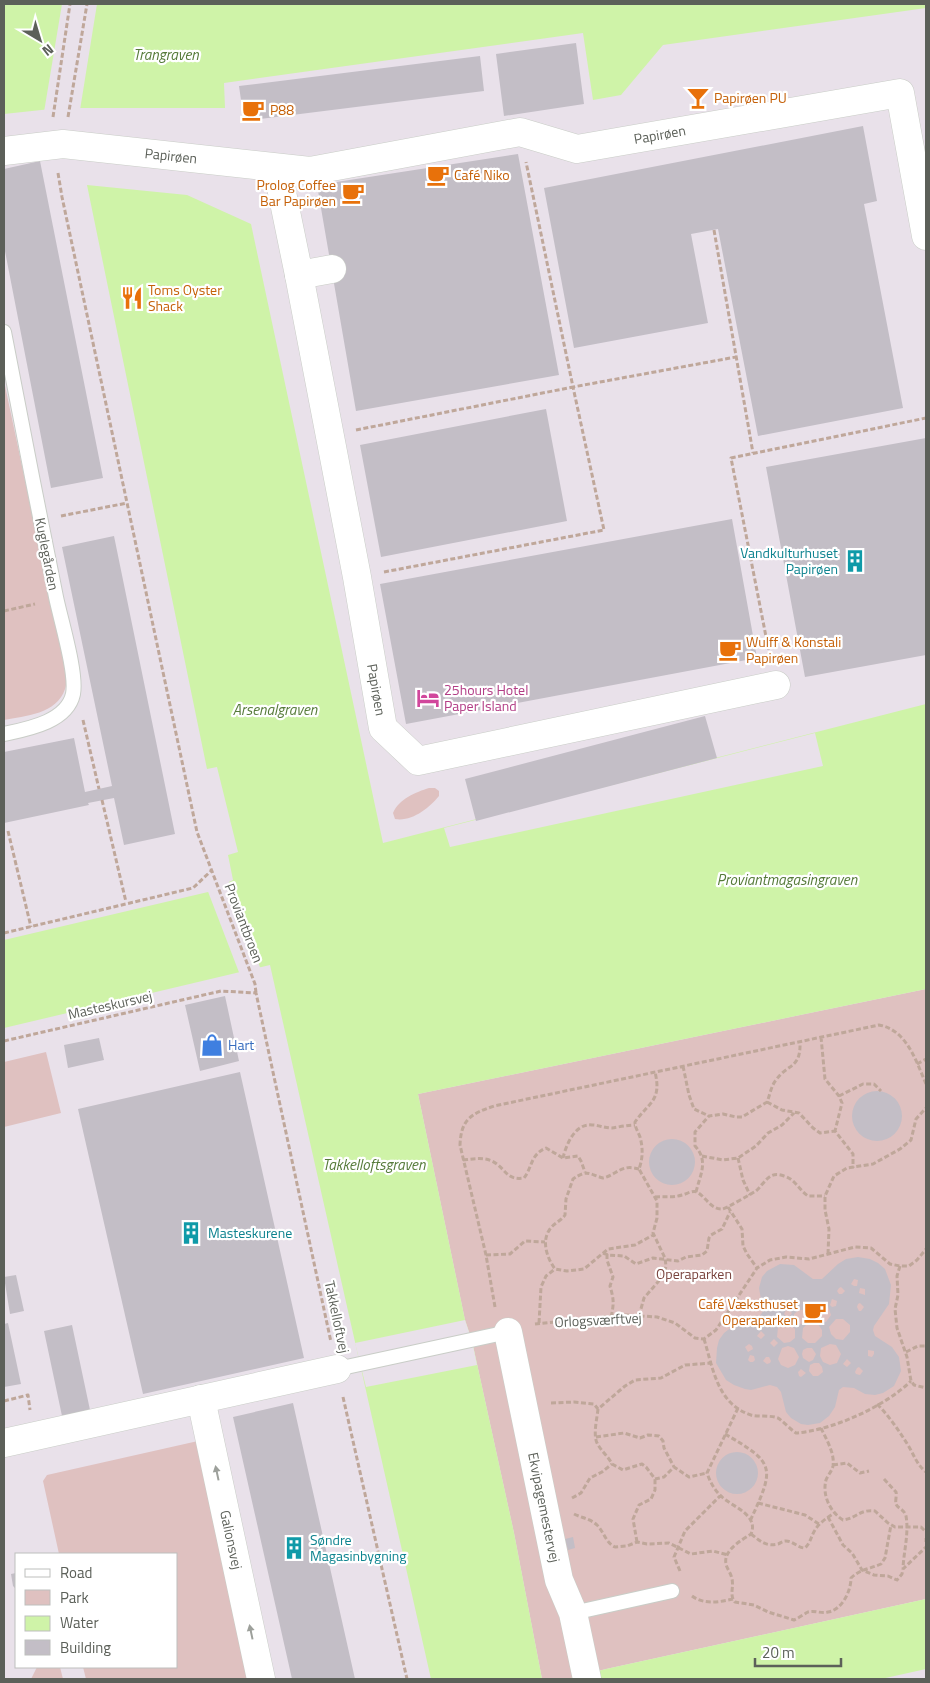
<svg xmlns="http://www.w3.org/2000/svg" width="930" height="1683" viewBox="0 0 930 1683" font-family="'Titillium Web',sans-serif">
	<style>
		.green { fill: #dfc1c0 }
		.water { fill: #cff3a8 }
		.pier { fill: #e9e1ea }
		.building { fill: #c3bec6; fill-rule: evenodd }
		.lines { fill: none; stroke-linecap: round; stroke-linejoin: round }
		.lane-casing { stroke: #c9cdc7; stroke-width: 16 }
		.street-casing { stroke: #c9cdc7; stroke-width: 29 }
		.path { stroke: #bfa79a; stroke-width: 3; stroke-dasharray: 5 2.5; stroke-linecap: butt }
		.lane { stroke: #fff; stroke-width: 14 }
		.street { stroke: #fff; stroke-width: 28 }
		.oneway { fill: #9da09b }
		.labels { text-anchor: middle; stroke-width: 4.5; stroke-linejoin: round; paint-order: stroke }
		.food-label { font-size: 14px; fill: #c56008; stroke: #fff; text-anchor: start }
		.street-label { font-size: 14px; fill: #5c6059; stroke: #fff }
		.culture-label { font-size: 14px; fill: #0d838f; stroke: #fff; text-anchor: start }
		.hotel-label { font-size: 14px; fill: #b23c85; stroke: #fff; text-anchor: start }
		.shop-label { font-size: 14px; fill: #366cbe; stroke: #fff; text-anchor: start }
		.park-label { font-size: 14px; fill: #7a443e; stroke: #fff }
		.water-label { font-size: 15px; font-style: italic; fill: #557a39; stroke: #fff }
	</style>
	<rect width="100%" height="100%" fill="#e9e1ea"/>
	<path class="green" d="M4,381L66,673C66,677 67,684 65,689C57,714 25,716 4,720Z
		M429,788H435L439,791V796C429,808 412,822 395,819L393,813C399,799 416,792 429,788Z
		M926,989V1599L606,1669L567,1679H542L514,1533L472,1341L465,1320L418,1094Z
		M46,1052L61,1113L4,1127V1062Z
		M198,1441L250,1679H86L83,1667H176V1554H59L43,1481L47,1475Z
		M37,1667H60L63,1679H31Z"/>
	<path class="water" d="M4,4H926V8L663,45L621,95L593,100L583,33L224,83L225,108H60L4,114Z
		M87,185L187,195L251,224L383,843L926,704V989L418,1094L465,1320L472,1341L514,1533L542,1679H431L270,965L4,1028V940L208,892L233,880L228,855L238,852L217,767L207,769Z
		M926,1599V1669L881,1679H567L606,1669Z"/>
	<path class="pier" d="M62,4H97L80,110L44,112Z
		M815,733L823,766L450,847L444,828Z
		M228,880L261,970L240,975L207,889Z
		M465,1320L472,1341L477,1365L366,1387L355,1343Z"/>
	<path class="building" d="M576,43L584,104L504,116L496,54Z
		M480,56L484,91L244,121L239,86Z
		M863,126L877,201L864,204L903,408L758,436L718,229L691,234L708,323L574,348L544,188Z
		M518,154L559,375L356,411L317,185Z
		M40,161L103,478L51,488L4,246V169Z
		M546,409L567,521L381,557L360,445Z
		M926,438V655L805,677L766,467Z
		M732,519L757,658L406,724L380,584Z
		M114,536L175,834L124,845L114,798L88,803L89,805L4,823V752L74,738L85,792L112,786L62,547Z
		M705,716L717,758L476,821L465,779Z
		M225,996L239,1061L200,1071L185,1005Z
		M99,1038L104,1060L68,1068L64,1045Z
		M240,1072L304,1358L143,1394L78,1109Z
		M852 1116a25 25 0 1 1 50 0a25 25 0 1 1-50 0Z
		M649 1162a23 23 0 1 1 46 0a23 23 0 1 1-46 0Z
		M858,1257L870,1259L878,1263L885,1269L891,1285L889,1304L874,1326L873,1330L875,1336L892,1347L899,1357L901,1371L894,1386L883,1393L875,1395L865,1394L854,1388L843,1387L839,1390L835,1407L829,1416L820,1423L808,1425L801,1424L791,1418L786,1412L781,1392L777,1387L770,1385L751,1390L745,1389L734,1385L726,1380L716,1363L717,1348L719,1340L724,1333L737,1323L758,1319L760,1316L763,1311L759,1288L762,1277L767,1271L780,1264L794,1265L813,1279H822L838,1264L846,1259ZM854,1279L858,1280L857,1286H854L851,1284ZM841,1287L845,1291L842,1294H839L837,1291L839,1288ZM860,1288L865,1289V1295L859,1293ZM832,1299L837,1301L836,1306L832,1307L830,1305ZM822,1303L828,1306L831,1315L826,1322H820L813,1317V1310L816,1305ZM860,1303L864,1307L861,1311H859L857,1307L858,1304ZM788,1309L792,1313L789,1317L786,1316L784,1314L786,1310ZM799,1310H804L808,1316L806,1321L803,1324L796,1323L794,1318V1314ZM836,1319H843L850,1325V1332L843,1340L836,1339L831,1334L829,1327ZM808,1323L818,1324L822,1330V1336L815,1343H808L802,1338L803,1328ZM783,1324H789L795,1329V1338L790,1342L784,1343L777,1337L778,1328ZM761,1331L765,1335L761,1339L757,1336ZM774,1339L778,1343L774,1347L770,1343ZM749,1344L752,1346L753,1349L748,1352L745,1347ZM830,1344L836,1345L841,1354L837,1363L830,1365L823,1362L820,1356L821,1348ZM788,1346L794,1348L799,1357L795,1365L788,1368L781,1365L778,1359L782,1348ZM807,1348H812L816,1354L813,1360L809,1362L803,1358L802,1354L803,1350ZM868,1350L874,1351V1354L872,1357L868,1356ZM750,1355L754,1356L755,1360L753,1362H750L748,1360ZM766,1357H769L771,1361L770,1363L767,1364L763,1361ZM847,1359L851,1363L847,1367L843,1364ZM814,1363H819L822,1367L823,1372L818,1376H813L809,1371L810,1365ZM859,1367L863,1371L860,1375L856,1374L855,1372L857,1368ZM801,1369L806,1373L801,1377L799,1376L798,1372Z
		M16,1275L24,1311L10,1314L4,1277Z
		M8,1323L21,1384L4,1387V1324Z
		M72,1325L90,1410L62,1416L44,1331Z
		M293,1403L355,1679H292L233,1417Z
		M716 1473a21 21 0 1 1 42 0a21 21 0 1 1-42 0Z
		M573,1537L575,1548L568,1550L565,1539Z
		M16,1573V1589L13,1586L11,1574Z"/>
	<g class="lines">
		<defs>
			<path id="lane" d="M4,332C21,420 38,509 56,597C61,621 77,673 73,694C67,722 27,729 4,734
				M337,1369L508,1332
				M573,1613L672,1591"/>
			<g id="street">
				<path id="s1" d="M4,151L63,144L310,171L520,132L577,149L900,93L926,236"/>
				<path d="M277,168L299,275L332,269"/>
				<path id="s2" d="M299,275L357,577L383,728L418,761L776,685"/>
				<path id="s3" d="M508,1332L559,1580L573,1613L587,1679"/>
				<path id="s4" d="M201,1399L261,1679"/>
				<path d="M4,1443L337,1369"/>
			</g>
		</defs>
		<use href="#lane" class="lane-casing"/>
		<use href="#street" class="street-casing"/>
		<path class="path" d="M53,117L70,4
			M68,117L87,4
			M58,173L62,197L197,832L255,984L256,993
			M714,230L753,453
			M356,430L573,387L526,162
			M61,516L127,503
			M384,572L604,530L573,387L736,357
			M4,611L35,604
			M770,657L731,458L926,418
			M83,720L99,789
			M102,800L126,902
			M8,831L31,927
			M4,933L193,888L212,870
			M821,1037L825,1079L839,1096L842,1103L835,1131L853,1154V1168
			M4,1041L221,991L256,993L331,1342
			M917,1064L926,1059
			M683,1066L689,1095L694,1109L709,1116
			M839,1096L863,1084H874L881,1091
			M767,1102L782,1110L799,1113L813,1128L820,1133L835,1131
			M702,1156L723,1160L738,1158L756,1146L768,1133L782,1125L794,1113
			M563,1158C566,1145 575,1123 592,1125C599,1125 604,1128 612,1128C619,1127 627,1125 635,1125
			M738,1158L743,1180L750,1195
			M463,1160C473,1159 483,1157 492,1161C506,1168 506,1181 524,1178C533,1166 530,1155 546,1148L563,1158L578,1156L581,1161L585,1172
			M639,1169C635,1168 630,1167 626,1168C619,1169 612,1176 603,1178C588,1174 588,1169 573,1179L566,1199L565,1215C561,1221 554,1223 550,1229C541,1241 547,1258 555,1269L567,1271L584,1269L608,1249L635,1245L653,1235
			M696,1192C700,1175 709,1161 695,1146V1132L709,1116L723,1114L736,1117H742L767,1102C770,1095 771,1086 776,1080C788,1063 801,1069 800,1042
			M655,1197C664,1196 673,1198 682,1195C687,1194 692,1190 697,1192C706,1197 710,1209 722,1209C726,1209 752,1193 756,1191C765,1183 769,1170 784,1176C795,1179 799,1190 808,1196H825
			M728,1207L742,1229L743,1246L747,1254L757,1268
			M603,1253L608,1255L624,1256L636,1264L653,1258L678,1261L686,1257L702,1255L707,1251L709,1238L711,1235L722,1229L730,1212
			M607,1254V1260L613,1277L610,1286C614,1300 614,1303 611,1318
			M828,1254L829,1229L825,1210V1196L834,1176L847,1168L873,1164L900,1149L911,1140L916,1119L926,1108
			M486,1255L510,1254L525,1241L545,1242
			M900,1266L897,1276L898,1295L895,1309L897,1328L907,1357L911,1381L914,1385L926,1388
			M495,1307L486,1255L460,1145C461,1119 471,1114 494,1106L879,1025C907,1030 916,1061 926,1084
			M639,1316L644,1298L664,1275L666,1266L665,1258L653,1233L657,1218V1201L639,1169C643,1158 643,1148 640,1137C638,1131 635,1128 635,1122C649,1102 662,1101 655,1072
			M539,1323L541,1287L546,1276L555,1269
			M535,1324L626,1315L657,1317L675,1323L695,1338L704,1339L716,1330L757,1268L770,1260L786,1257L809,1259L855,1247L871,1248L890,1264L900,1266H909L917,1260L926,1249
			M704,1339C713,1368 717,1404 751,1415C759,1417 770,1415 778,1418C784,1422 790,1429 796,1433C833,1430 884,1407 911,1381
			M906,1352L918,1346H926
			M343,1397L407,1679
			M4,1401L28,1395L30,1410
			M551,1403L574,1402L594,1404L598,1409L625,1386L635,1380L661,1378L685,1365L712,1363
			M877,1404C890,1417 899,1431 908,1445C914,1455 917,1465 926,1472
			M738,1408L707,1473C710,1482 715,1491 722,1497C733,1507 759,1515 751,1534C742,1540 723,1550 726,1564C727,1569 731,1573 732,1579C734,1588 729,1595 735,1602L754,1605L768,1612L794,1620C799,1618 804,1614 808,1612C815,1610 821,1614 828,1612C842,1610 851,1591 851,1578C860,1569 870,1569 881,1564L885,1558L891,1525
			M598,1409C597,1419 593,1434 597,1443C601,1451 608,1456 612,1464L623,1470L642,1464L646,1467L655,1479L664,1477L674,1467L689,1477L707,1473
			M821,1428C826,1439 835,1453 833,1466C832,1471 828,1475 826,1480C822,1495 830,1512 843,1520C857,1518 860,1509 875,1511L888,1523L895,1527H921L926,1532
			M725,1434C775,1463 775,1467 751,1519
			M596,1437L624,1433L640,1438L648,1435L659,1436L663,1441L664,1448L674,1467
			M833,1465L847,1463L860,1473L869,1471
			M884,1479L896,1492C897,1495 895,1501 896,1504C898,1509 904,1509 906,1516C909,1533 904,1550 903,1568
			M572,1498L581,1493L590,1478L602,1472L612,1464
			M758,1503L805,1515L819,1524
			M574,1514C582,1518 591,1519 597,1525C604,1532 606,1543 615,1547L627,1546L637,1542L647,1544L669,1543L691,1554L713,1551L728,1555
			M828,1517L843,1545L852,1553L862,1570L874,1575L888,1576L897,1580L902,1574L903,1569L926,1547
			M751,1534C760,1541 766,1547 778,1544C781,1543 782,1541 786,1541C793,1541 798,1548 805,1548C811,1542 811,1536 815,1530C819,1523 827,1518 834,1513
			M926,1538V1542
			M637,1542L633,1519L639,1505L651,1499L655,1490V1479
			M680,1571L674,1557L685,1531L720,1496
			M692,1596C704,1605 720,1602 733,1599"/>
		<use href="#lane" class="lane"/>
		<use href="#street" class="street"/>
	</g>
	<defs><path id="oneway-solid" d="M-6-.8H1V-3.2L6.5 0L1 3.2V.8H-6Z" transform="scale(1.25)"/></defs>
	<g class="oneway">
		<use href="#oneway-solid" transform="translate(217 1473) rotate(-102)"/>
		<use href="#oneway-solid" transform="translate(251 1632) rotate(-102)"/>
	</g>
	<defs>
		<symbol id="bar-bare" viewBox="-9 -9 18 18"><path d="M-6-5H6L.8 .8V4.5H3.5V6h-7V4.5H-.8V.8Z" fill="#e8710a" stroke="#fff" stroke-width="2.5" paint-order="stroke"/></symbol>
		<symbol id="cafe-bare" viewBox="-9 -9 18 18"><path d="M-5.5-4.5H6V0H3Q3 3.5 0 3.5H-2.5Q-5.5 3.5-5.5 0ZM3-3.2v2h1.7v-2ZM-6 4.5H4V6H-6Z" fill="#e8710a" stroke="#fff" stroke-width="2.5" paint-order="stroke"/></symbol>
		<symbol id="restaurant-bare" viewBox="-9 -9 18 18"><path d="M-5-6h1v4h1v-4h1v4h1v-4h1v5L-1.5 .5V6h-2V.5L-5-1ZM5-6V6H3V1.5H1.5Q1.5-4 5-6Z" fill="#e8710a" stroke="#fff" stroke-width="2.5" paint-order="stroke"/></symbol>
		<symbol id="building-bare" viewBox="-9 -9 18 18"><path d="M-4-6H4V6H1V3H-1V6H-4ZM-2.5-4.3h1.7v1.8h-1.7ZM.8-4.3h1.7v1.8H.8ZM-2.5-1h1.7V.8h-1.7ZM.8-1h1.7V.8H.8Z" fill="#0f9aa8" stroke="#fff" stroke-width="2.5" paint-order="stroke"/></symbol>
		<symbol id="hotel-bare" viewBox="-9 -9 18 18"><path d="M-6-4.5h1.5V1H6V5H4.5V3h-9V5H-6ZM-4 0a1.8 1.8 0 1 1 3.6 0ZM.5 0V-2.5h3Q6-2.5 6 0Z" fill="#d1479c" stroke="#fff" stroke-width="2.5" paint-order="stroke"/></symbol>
		<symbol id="shop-bare" viewBox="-9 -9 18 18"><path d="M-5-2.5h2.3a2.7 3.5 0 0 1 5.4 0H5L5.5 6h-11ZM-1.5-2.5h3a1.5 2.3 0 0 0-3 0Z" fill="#3f7fe0" stroke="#fff" stroke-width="2.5" paint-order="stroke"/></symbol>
	</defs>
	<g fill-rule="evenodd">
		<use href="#bar-bare" x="682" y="82" width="32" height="32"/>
		<use href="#cafe-bare" x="237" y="94" width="32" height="32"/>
		<use href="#cafe-bare" x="422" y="159" width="32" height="32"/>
		<use href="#cafe-bare" x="337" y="177" width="32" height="32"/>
		<use href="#restaurant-bare" x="116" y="282" width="32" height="32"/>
		<use href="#building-bare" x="839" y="545" width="32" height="32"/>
		<use href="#cafe-bare" x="714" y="634" width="32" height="32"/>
		<use href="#hotel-bare" x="412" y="682" width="32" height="32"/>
		<use href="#shop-bare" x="196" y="1029" width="32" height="32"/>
		<use href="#building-bare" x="175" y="1217" width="32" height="32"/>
		<use href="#cafe-bare" x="799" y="1296" width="32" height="32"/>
		<use href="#building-bare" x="278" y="1532" width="32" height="32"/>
	</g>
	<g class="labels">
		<g class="food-label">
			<text x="714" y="103">Papirøen PU</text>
			<text x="270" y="115">P88</text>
			<text x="454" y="180">Café Niko</text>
			<text x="336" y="190" text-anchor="end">Prolog Coffee<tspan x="336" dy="16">Bar Papirøen</tspan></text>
			<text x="148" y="295">Toms Oyster<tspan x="148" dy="16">Shack</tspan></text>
			<text x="746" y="647">Wulff &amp; Konstali<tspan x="746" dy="16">Papirøen</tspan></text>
			<text x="798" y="1309" text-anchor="end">Café Væksthuset<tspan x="798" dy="16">Operaparken</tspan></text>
		</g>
		<g class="street-label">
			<text dy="5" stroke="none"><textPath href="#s1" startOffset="665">Papirøen</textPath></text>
			<text dy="5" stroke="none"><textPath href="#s1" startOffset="168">Papirøen</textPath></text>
			<text transform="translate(47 554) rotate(79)" y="5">Kuglegården</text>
			<text dy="5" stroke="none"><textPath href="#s2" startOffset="422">Papirøen</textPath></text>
			<text transform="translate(244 923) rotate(69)" y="5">Proviantbroen</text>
			<text transform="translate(110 1005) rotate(-13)" y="5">Masteskursvej</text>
			<text transform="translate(337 1317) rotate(78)" y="5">Takkelloftvej</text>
			<text transform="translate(598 1320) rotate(-3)" y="5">Orlogsværftvej</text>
			<text dy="5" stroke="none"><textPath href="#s3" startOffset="179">Ekvipagemestervej</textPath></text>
			<text dy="5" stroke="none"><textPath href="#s4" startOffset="144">Galionsvej</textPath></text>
		</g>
		<g class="culture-label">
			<text x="838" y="558" text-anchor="end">Vandkulturhuset<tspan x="838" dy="16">Papirøen</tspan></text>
			<text x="208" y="1238">Masteskurene</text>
			<text x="310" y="1545">Søndre<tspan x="310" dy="16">Magasinbygning</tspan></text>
		</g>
		<g class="hotel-label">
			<text x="444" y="695">25hours Hotel<tspan x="444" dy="16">Paper Island</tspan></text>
		</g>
		<g class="shop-label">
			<text x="228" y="1050">Hart</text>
		</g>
		<g class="park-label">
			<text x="694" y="1279">Operaparken</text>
		</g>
		<g class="water-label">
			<text x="166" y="60">Trangraven</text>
			<text x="275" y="715">Arsenalgraven</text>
			<text x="787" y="885">Proviantmagasingraven</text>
			<text x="374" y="1170">Takkelloftsgraven</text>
		</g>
	</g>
	<rect width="930" height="1683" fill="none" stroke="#5c6059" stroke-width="10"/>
	<rect x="15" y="1553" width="162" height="115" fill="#ffffff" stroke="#bebfbd"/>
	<rect x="25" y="1569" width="25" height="8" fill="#ffffff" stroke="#bebfbd"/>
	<text x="60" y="1578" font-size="15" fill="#5c6059">Road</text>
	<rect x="25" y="1590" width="25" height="15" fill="#dfc1c0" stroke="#bebfbd"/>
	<text x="60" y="1603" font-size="15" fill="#5c6059">Park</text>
	<rect x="25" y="1616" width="25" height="15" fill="#cff3a8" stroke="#bebfbd"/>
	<text x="60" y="1628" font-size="15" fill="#5c6059">Water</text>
	<rect x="25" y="1640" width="25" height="15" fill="#c3bec6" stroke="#bebfbd"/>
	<text x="60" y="1653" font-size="15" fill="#5c6059">Building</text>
	<g transform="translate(40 40) rotate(142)" stroke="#ffffff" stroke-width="4" paint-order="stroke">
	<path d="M0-4L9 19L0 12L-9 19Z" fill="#5c6059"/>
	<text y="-8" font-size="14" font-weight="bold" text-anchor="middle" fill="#5c6059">N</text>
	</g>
	<path d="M755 1658v8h86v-8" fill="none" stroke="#5c6059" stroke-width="2.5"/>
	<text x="762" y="1658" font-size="15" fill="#5c6059" stroke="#ffffff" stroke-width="4" paint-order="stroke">20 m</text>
</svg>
